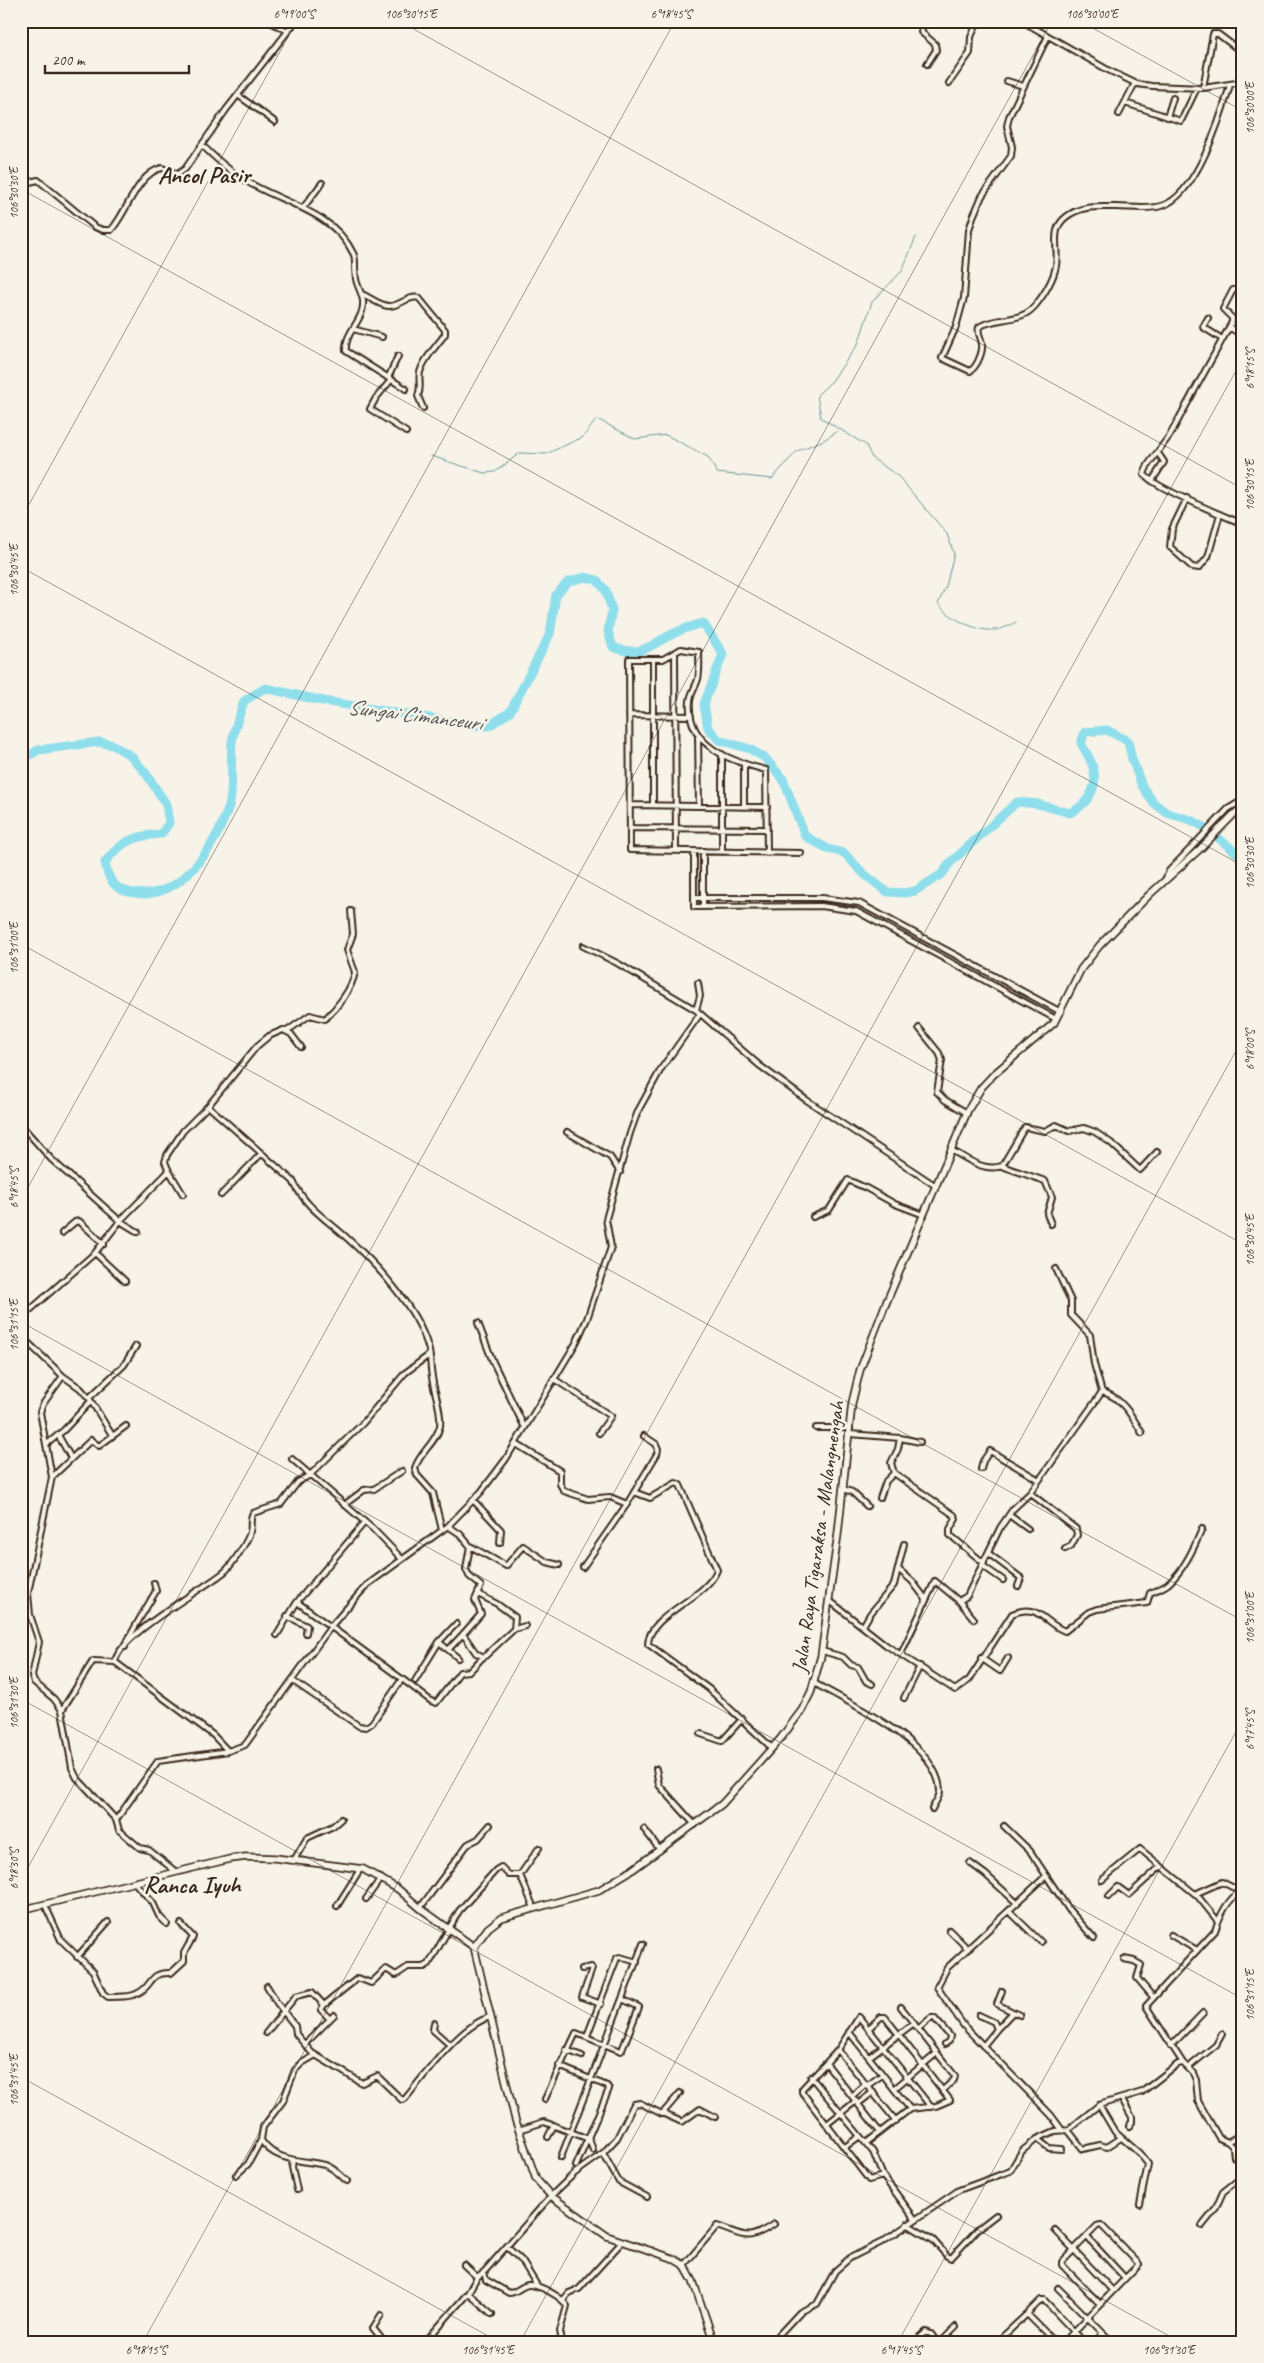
<svg xmlns="http://www.w3.org/2000/svg" width="1264" height="2363" viewBox="0 0 1264 2363" font-family="Caveat,sans-serif">
	<style>
		.lines { fill: none; stroke-linecap: round; stroke-linejoin: round }
		.stream { stroke: #6d969a; stroke-width: 1 }
		.river { stroke: #8fdeec; stroke-width: 9 }
		.minor-casing { stroke: #3b2a1e; stroke-width: 8 }
		.primary-casing { stroke: #3b2a1e; stroke-width: 9 }
		.minor { stroke: #f7f3e8; stroke-width: 4 }
		.primary { stroke: #f7f3e8; stroke-width: 5.5 }
		.ticks { fill: none; stroke: #3b2a1e; stroke-width: 1; stroke-opacity: 0.45 }
		.labels { text-anchor: middle; stroke-width: 5; stroke-linejoin: round; paint-order: stroke }
		.street-label { font-size: 21px; fill: #3b2a1e; stroke: #f7f3e8 }
		.water-label { font-size: 22px; font-style: italic; fill: #505752; stroke: #f7f3e8 }
		.quarter-label { font-size: 24px; font-weight: bold; fill: #3b2a1e; stroke: #f7f3e8 }
		.neatline { fill: none; stroke: #3b2a1e; stroke-width: 2 }
		.ticks-label { font-size: 12px; text-anchor: middle; fill: #3b2a1e }
	</style>
	<rect width="100%" height="100%" fill="#f7f3e8"/>
	<filter id="ink" filterUnits="userSpaceOnUse"><feTurbulence type="fractalNoise" baseFrequency=".02" numOctaves="2"/><feDisplacementMap in="SourceGraphic" scale="10" xChannelSelector="R" yChannelSelector="G"/><feConvolveMatrix kernelMatrix="1 2 1 2 8 2 1 2 1" color-interpolation-filters="sRGB"/></filter>
	<g filter="url(#ink)">
		<g class="lines">
			<path class="stream" d="M916,237L902,271L872,302L858,344L832,381L817,395L821,418L866,445L872,458L898,476L947,534L954,554L946,586L938,604C948,617 976,632 994,630C1001,630 1010,625 1016,622
				M431,456L484,473L495,472L520,453L546,454L583,437L597,419L635,439L666,435L708,457L717,473L772,479L797,451L824,440L838,431"/>
			<path class="river" d="M21,761L38,750L99,742L113,745L131,756L145,772L166,804L169,823L161,834C133,836 122,841 105,862C107,877 113,889 129,892C179,905 215,847 229,806C234,791 230,760 232,742C234,728 240,714 244,701L265,688L323,701L472,725L489,726L510,712L550,634L556,595L568,582L585,577L597,580L606,591L612,610L608,631L613,647C645,659 650,643 677,632C685,628 694,626 703,623L723,654L704,704L708,728L719,740L750,749L765,758L783,779L805,836L828,849L844,853L864,874L887,892L905,893L915,891L942,874L950,863L1017,802L1038,804L1070,813C1085,806 1098,790 1094,772C1093,762 1085,751 1081,743L1085,732L1107,730L1128,741L1132,759L1142,786L1154,803L1167,813L1191,820L1206,828L1243,858"/>
			<defs>
				<path id="minor" d="M268,21L288,31
					M924,21L921,32L935,44L936,50L927,64
					M1022,21L1108,70L1137,84L1152,86L1203,88L1243,82
					M1239,22L1243,23
					M1048,36L1009,117L1007,126L1012,147L1011,156L982,196L973,217L969,230L964,298L956,327L942,358L970,371C977,367 983,352 982,344C981,337 977,333 979,327C994,317 1019,322 1032,309C1041,300 1052,282 1055,270C1061,252 1048,231 1066,217C1081,205 1098,207 1116,207C1130,207 1148,210 1161,206C1196,197 1221,117 1230,85
					M1007,81L1023,86
					M949,83L970,53L971,37L978,21
					M1203,88L1213,34H1218L1235,47
					M239,96L275,122
					M1125,103L1181,121L1197,88
					M1119,114L1135,83
					M1167,117L1173,98
					M202,145C219,162 236,177 257,187C291,205 335,215 353,253C355,256 355,260 355,264C355,270 355,277 357,283C359,289 362,294 363,301C365,320 344,332 346,351L406,389
					M21,184L38,180L95,227L103,230H111C126,215 137,173 162,168L178,174L185,169L226,110L296,21
					M303,208L322,183
					M1243,289L1233,290L1223,309L1232,318V322L1170,435L1148,465L1144,474C1153,487 1224,516 1243,524
					M362,294C369,297 379,305 388,306C399,307 408,295 419,298L445,330V334C437,346 424,358 420,372C418,381 422,386 418,396L423,408
					M1208,318L1203,327L1222,339
					M1229,327L1243,336
					M353,329L382,337
					M388,378L398,356
					M391,380L376,398L370,409L406,432
					M1152,481L1164,462L1158,453
					M1187,498L1172,529L1170,547L1192,567L1199,568L1208,557L1220,514
					M675,652L676,851
					M629,715L691,716
					M698,736L699,806
					M722,754V852
					M744,764V807
					M630,805L767,807
					M653,805V659
					M630,828L767,829
					M694,851V907L821,906L856,911L1056,1019
					M767,853L766,770C730,761 686,746 690,701C691,692 696,687 698,679C700,671 699,660 699,652L681,649L663,659H629L630,850C687,851 744,852 801,853
					M1165,880L1169,871L1228,809L1243,800
					M694,898H822L859,903L1061,1012
					M703,907V851
					M583,946L617,963L696,1010L759,1065L805,1099L936,1186
					M696,1010L700,996L698,983
					M919,1028L939,1053L942,1060L937,1092L945,1100L967,1113
					M287,1031L310,1015L325,1019C337,1008 352,989 355,972L347,950L353,934L351,911
					M208,1106L293,1181C306,1208 325,1218 347,1238C377,1265 417,1308 428,1347C431,1356 430,1367 432,1377C434,1393 442,1410 440,1426C436,1443 420,1452 415,1468L417,1475L433,1493L442,1530
					M21,1125L51,1159L120,1221L138,1232
					M567,1132L610,1157L620,1172
					M951,1150C968,1159 983,1172 1002,1166L1025,1127L1045,1131L1056,1125L1069,1131L1084,1128L1095,1132L1111,1143L1140,1170L1157,1152
					M1002,1166L1045,1181L1052,1197L1047,1214L1051,1224
					M169,1171L165,1162L167,1155L183,1131L208,1106L257,1046L269,1036L283,1030L291,1034L301,1047
					M221,1195L261,1154
					M813,1217L829,1210L848,1180L866,1188L895,1204L924,1215
					M62,1233L75,1222L79,1221L104,1244
					M95,1253L125,1281
					M1056,1269L1071,1301V1315L1090,1335L1094,1364L1102,1392
					M21,1318L95,1253L120,1221L169,1171L183,1194
					M478,1323L493,1362L524,1426
					M21,1336L63,1376L80,1388L89,1398
					M63,1376L43,1404L40,1412L52,1477L28,1593L30,1615L39,1642L32,1676L34,1682L54,1699L62,1710L72,1768L77,1778L108,1811L116,1820L119,1830L140,1848L149,1850L175,1871
					M554,1379L611,1416L599,1433
					M91,1401L112,1435
					M816,1428H850
					M850,1434L900,1438L898,1449L891,1463L894,1473L954,1515L956,1519L950,1529V1535L984,1563
					M58,1435L71,1458
					M900,1438L920,1442
					M47,1444L64,1430L91,1401L89,1398L124,1365L136,1346
					M516,1444L560,1471V1484L564,1491L588,1499L610,1497L627,1504
					M292,1459L373,1529L401,1558
					M981,1469L983,1461L990,1451L1039,1480
					M52,1477L91,1440L99,1446L126,1426
					M843,1489L852,1492L867,1506
					M634,1492L650,1498L676,1483L680,1485L717,1570C706,1599 649,1614 648,1644L709,1689L772,1748
					M1030,1493L1076,1529L1077,1535L1071,1546L1065,1549
					M880,1498L886,1481L894,1473
					M473,1500L501,1530L500,1543
					M344,1505L364,1490L374,1489L402,1471
					M1009,1515L1028,1529
					M365,1522L297,1602L402,1679
					M448,1526L460,1534L470,1546L506,1566L523,1546L547,1562L559,1565
					M470,1546L466,1569L469,1576L481,1586L475,1600L481,1614L463,1634L476,1653L484,1657L514,1629
					M988,1553L1021,1578L1018,1586
					M983,1566L1003,1580
					M583,1567L627,1504L657,1454L658,1449L656,1444L644,1436
					M898,1569L912,1581L925,1598
					M478,1594L497,1604L515,1617L514,1629L525,1626
					M830,1601L886,1645L955,1690L969,1680L1012,1614C1039,1602 1043,1623 1065,1631L1089,1612L1097,1609L1147,1603L1150,1593C1156,1590 1163,1588 1168,1584C1184,1570 1194,1548 1202,1529
					M959,1601L974,1619
					M21,1604L29,1613
					M287,1616L307,1626L306,1633
					M863,1626L870,1614L894,1585L904,1544
					M277,1635L297,1602
					M439,1642L458,1658
					M125,1647C125,1642 151,1600 156,1591L154,1583
					M449,1649L463,1634
					M822,1651L843,1657L851,1665L858,1667L866,1681L872,1684
					M901,1654L935,1581L959,1601L967,1596L1000,1528L1013,1509L1030,1493L1102,1392C1121,1396 1133,1418 1142,1433
					M981,1658L1000,1671L1008,1658
					M115,1662L213,1735L228,1751
					M293,1681L359,1726L366,1727L372,1723L402,1679L431,1701L436,1703L460,1672L470,1671L483,1657
					M415,1681L439,1642L456,1624
					M814,1683C851,1704 938,1743 940,1791C940,1797 934,1804 932,1809
					M904,1698L920,1666
					M62,1710L93,1661L115,1662C119,1635 202,1590 223,1573C231,1567 248,1541 250,1532C252,1525 249,1519 253,1513L281,1504L298,1482L310,1475L363,1423L405,1373L429,1355
					M701,1734L722,1741L742,1719
					M656,1769L659,1785L695,1825
					M116,1820L158,1761L228,1751L245,1745L332,1625L367,1585L448,1526L481,1492L506,1459L576,1343L587,1319L611,1247L606,1219L630,1133L638,1111L661,1069L700,1014
					M1004,1826L1030,1851L1069,1910L1094,1938
					M644,1829L660,1850
					M294,1860L307,1838L333,1826L341,1819
					M970,1863L985,1874L1017,1903
					M1046,1876L947,1968L937,1987L964,2026L1051,2115L1062,2130
					M1102,1880L1140,1849L1195,1894L1222,1882L1240,1891
					M134,1882L153,1903L159,1916L167,1924
					M1243,1889C1228,1899 1220,1914 1215,1931L1146,2006L1183,2063L1193,2073L1196,2080L1198,2101L1219,2138L1228,2142L1243,2133
					M1196,1894L1217,1920
					M1109,1896L1118,1887L1129,1895L1161,1866
					M366,1899L381,1878
					M45,1905L61,1940L93,1971L103,1993L108,1997C117,1996 128,1998 136,1994C154,1987 147,1972 171,1973L184,1961V1953L193,1937L181,1924
					M337,1906L361,1868
					M420,1908L468,1844L478,1839L490,1825
					M534,1908L520,1875L539,1848
					M1010,1912L1041,1942
					M949,1930L968,1949
					M1171,1935L1197,1950
					M77,1957L108,1922
					M1124,1959L1134,1961L1141,1965L1137,1978L1153,1997
					M582,1969L591,1967L592,1969L582,1997L601,2004
					M267,1986L277,2003L295,2026L296,2034L312,2053L362,2083L377,2076L402,2100L405,2099C424,2076 462,2023 491,2017
					M324,2005L321,2010L330,2019
					M901,2007L955,2076L954,2080L943,2090
					M1013,2012L1020,2015
					M979,2015L994,2022L997,2029L983,2046
					M434,2023L433,2030L450,2045
					M918,2029L931,2018H934L950,2036L949,2041L945,2044
					M997,2029L1013,2012L997,2004L1002,1991
					M849,2032L910,2109
					M266,2033L296,1996L312,1992L324,2005L358,1978L371,1983L386,1969L396,1975L408,1967H424L429,1964L459,1911L496,1870L501,1867L509,1875H520
					M587,2036L617,1958L620,1957L637,1962
					M305,2044L334,2015
					M1171,2046L1203,2013
					M566,2050L582,2056
					M838,2050L896,2121
					M314,2056L302,2063L295,2070L283,2101L263,2127L261,2140C274,2162 304,2160 325,2165C333,2167 341,2176 347,2181
					M869,2057L914,2023
					M826,2063L879,2131
					M559,2066L607,2086L609,2089L576,2166
					M1189,2067L1216,2045L1222,2034
					M811,2077L873,2152L883,2176L915,2219
					M868,2085L882,2075
					M894,2089L937,2053
					M852,2096L866,2084
					M545,2099L576,2033L621,2051L622,2050L639,2007L622,1999
					M1122,2099L1132,2117V2122L1129,2126
					M859,2103L873,2092
					M1099,2105L1115,2132L1139,2153L1148,2164L1140,2204
					M664,2114L682,2122L700,2109L715,2117
					M827,2124L856,2101
					M518,2130L544,2122L589,2139L593,2150
					M1068,2130L1083,2149L1100,2145L1107,2147L1121,2138
					M548,2137L554,2125
					M1037,2139L1049,2148L1061,2149
					M1228,2142L1243,2157
					M866,2143L910,2109L936,2106L950,2100L885,2017H881L869,2028
					M845,2147L860,2136
					M1233,2148L1234,2157L1243,2166
					M603,2153L619,2182L647,2197
					M561,2157L643,1944
					M293,2160L292,2167L297,2190
					M236,2175L248,2164L261,2140
					M883,2176L869,2180L802,2092V2089L838,2050L859,2017L931,2107
					M907,2224L933,2240L947,2256L951,2258L978,2229L996,2215
					M1202,2226L1215,2210L1223,2192L1243,2176
					M1055,2230L1113,2291
					M1087,2237L1125,2278
					M507,2247L522,2261L538,2287
					M464,2265L477,2277
					M684,2265L717,2226C746,2236 747,2242 774,2224
					M484,2272L486,2280L509,2293C516,2293 521,2286 528,2285C539,2284 562,2297 567,2306L560,2331L562,2342
					M1058,2288L1110,2340
					M468,2293L492,2314
					M563,2300L569,2293L579,2289L622,2242
					M1027,2314L1041,2300H1044L1084,2342
					M381,2315L373,2328L384,2342
					M425,2342L468,2293L477,2277L484,2272L551,2196L575,2173L603,2153L617,2138L634,2104L640,2103L662,2114L680,2093
					M772,2342L800,2312L817,2304L835,2271L850,2258L884,2241L959,2190L1010,2171L1022,2151L1037,2139L1055,2131L1068,2130L1099,2105L1142,2092L1178,2064L1183,2063
					M915,2342L926,2332L931,2334L937,2342
					M941,2342L956,2327
					M997,2342L1027,2314L1055,2342
					M1064,2342L1139,2264L1101,2225L1097,2226L1062,2262V2265L1100,2304
					M1095,2342L1103,2333"/>
				<path id="primary" d="M21,1910L230,1859L246,1857L275,1858L363,1869L398,1889L420,1908L474,1947
					M474,1947L488,1928L501,1918L599,1890L632,1870L722,1804L781,1738L802,1710L811,1692L821,1656L838,1534L852,1403L860,1370L884,1308L968,1110L981,1088L994,1074L1054,1023L1081,969L1100,945L1149,895L1201,848L1233,815L1243,808
					M474,1947L515,2119L536,2179L551,2196L607,2236L672,2258L684,2265L693,2281L714,2342"/>
			</defs>
			<use href="#minor" class="minor-casing"/>
			<use href="#primary" class="primary-casing"/>
			<use href="#minor" class="minor"/>
			<use href="#primary" class="primary"/>
		</g>
	</g>
	<path class="ticks" d="M399,21L1243,489M1080,21L1243,111M21,189L1243,866M21,519L297,21M21,567L1243,1244M21,944L1243,1621M21,1200L675,21M21,1322L1243,1999M21,1699L1180,2342M21,1880L1052,21M21,2077L499,2342M143,2342L1243,358M520,2342L1243,1038M898,2342L1243,1719"/>
	<g class="labels">
		<g class="street-label">
			<text transform="translate(818 1537) rotate(-82)" y="7">Jalan Raya Tigaraksa - Malangnengah</text>
		</g>
		<g class="water-label">
			<text transform="translate(415 714) rotate(7)" y="8">Sungai Cimanceuri</text>
		</g>
		<g class="quarter-label">
			<text x="204" y="183">Ancol Pasir</text>
			<text x="192" y="1893">Ranca Iyuh</text>
		</g>
	</g>
	<rect width="1264" height="2363" fill="none" stroke="#f7f3e8" stroke-width="55"/>
	<path d="M45 65v8h144v-8" fill="none" stroke="#3b2a1e" stroke-width="2.5"/>
	<text x="52" y="65" font-size="15" fill="#3b2a1e" stroke="#f7f3e8" stroke-width="4" paint-order="stroke">200 m</text>
	<rect x="28" y="28" width="1208" height="2308" class="neatline"/>
	<g class="ticks-label">
		<text x="294" y="18">6°19'00"S</text>
		<text x="411" y="18">106°30'15"E</text>
		<text x="671" y="18">6°18'45"S</text>
		<text x="1092" y="18">106°30'00"E</text>
		<text transform="translate(1250 108) rotate(-90)" y="4">106°30'00"E</text>
		<text transform="translate(14 193) rotate(-90)" y="4">106°30'30"E</text>
		<text transform="translate(1250 369) rotate(-90)" y="4">6°18'15"S</text>
		<text transform="translate(1250 485) rotate(-90)" y="4">106°30'15"E</text>
		<text transform="translate(14 570) rotate(-90)" y="4">106°30'45"E</text>
		<text transform="translate(1250 863) rotate(-90)" y="4">106°30'30"E</text>
		<text transform="translate(14 948) rotate(-90)" y="4">106°31'00"E</text>
		<text transform="translate(1250 1050) rotate(-90)" y="4">6°18'00"S</text>
		<text transform="translate(14 1188) rotate(-90)" y="4">6°18'45"S</text>
		<text transform="translate(1250 1240) rotate(-90)" y="4">106°30'45"E</text>
		<text transform="translate(14 1325) rotate(-90)" y="4">106°31'15"E</text>
		<text transform="translate(1250 1618) rotate(-90)" y="4">106°31'00"E</text>
		<text transform="translate(14 1703) rotate(-90)" y="4">106°31'30"E</text>
		<text transform="translate(1250 1730) rotate(-90)" y="4">6°17'45"S</text>
		<text transform="translate(14 1869) rotate(-90)" y="4">6°18'30"S</text>
		<text transform="translate(1250 1995) rotate(-90)" y="4">106°31'15"E</text>
		<text transform="translate(14 2080) rotate(-90)" y="4">106°31'45"E</text>
		<text x="146" y="2354">6°18'15"S</text>
		<text x="488" y="2354">106°31'45"E</text>
		<text x="901" y="2354">6°17'45"S</text>
		<text x="1169" y="2354">106°31'30"E</text>
	</g>
</svg>
